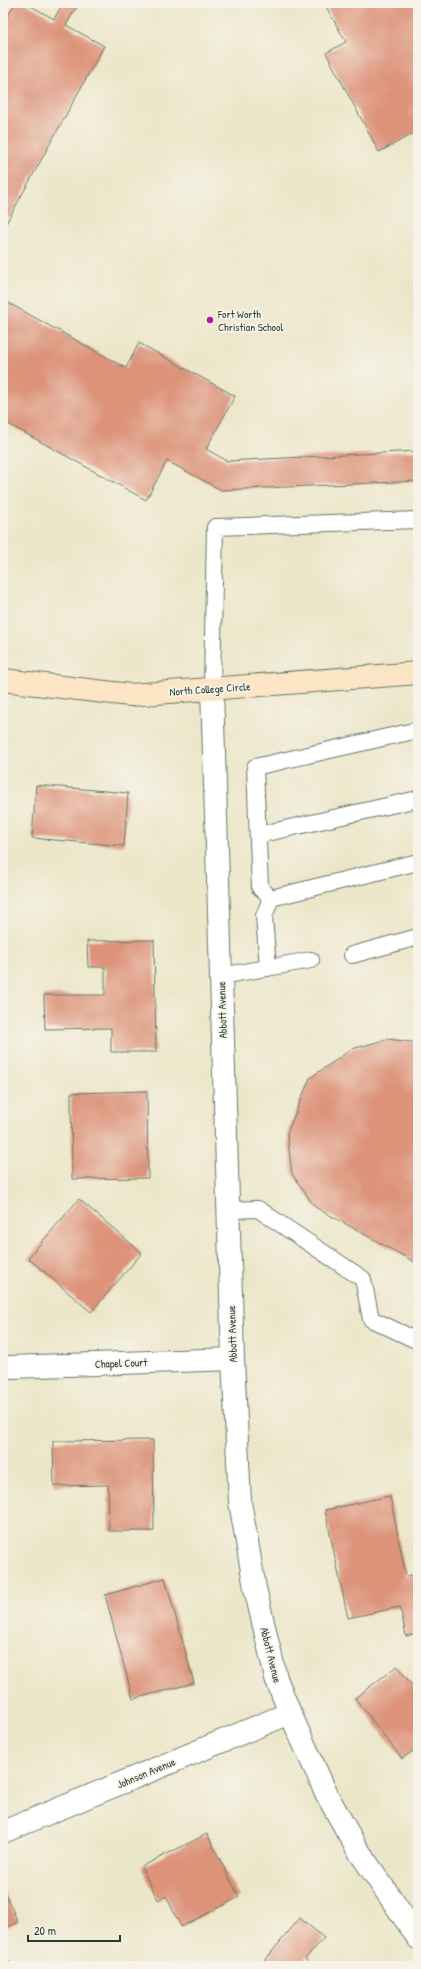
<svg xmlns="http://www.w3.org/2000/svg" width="421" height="1969" viewBox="0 0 421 1969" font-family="'Patrick Hand',sans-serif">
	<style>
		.building { fill: #dc9379 }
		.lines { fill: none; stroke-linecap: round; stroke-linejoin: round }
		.lane-casing { stroke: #677868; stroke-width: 18 }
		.street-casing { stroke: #677868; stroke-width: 24 }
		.secondary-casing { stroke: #677868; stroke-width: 24 }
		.lane { stroke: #fff; stroke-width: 16 }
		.street { stroke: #fff; stroke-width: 22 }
		.secondary { stroke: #fce5c4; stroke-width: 22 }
		.poi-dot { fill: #b5179e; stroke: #f7f3e8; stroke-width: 1.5 }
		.labels { text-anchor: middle; stroke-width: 3.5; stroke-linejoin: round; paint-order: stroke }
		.poi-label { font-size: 11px; fill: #1f3d34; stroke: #f7f3e8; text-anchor: start }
		.street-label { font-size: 11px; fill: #1f3d34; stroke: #f7f3e8 }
	</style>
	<rect width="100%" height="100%" fill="#f7f3e8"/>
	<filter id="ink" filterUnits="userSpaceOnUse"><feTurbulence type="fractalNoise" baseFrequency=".025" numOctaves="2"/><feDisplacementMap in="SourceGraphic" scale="8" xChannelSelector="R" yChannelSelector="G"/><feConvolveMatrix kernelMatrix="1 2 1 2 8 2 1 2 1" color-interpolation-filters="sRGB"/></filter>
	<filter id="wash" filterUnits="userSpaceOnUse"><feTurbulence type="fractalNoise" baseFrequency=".012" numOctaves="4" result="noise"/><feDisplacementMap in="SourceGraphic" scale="16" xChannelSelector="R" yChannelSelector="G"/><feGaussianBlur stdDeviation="0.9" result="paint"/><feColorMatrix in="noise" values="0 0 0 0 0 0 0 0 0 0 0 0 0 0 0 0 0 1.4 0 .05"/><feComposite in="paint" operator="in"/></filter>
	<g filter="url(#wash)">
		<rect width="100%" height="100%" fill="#ece6c9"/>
		<g id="blocks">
			<path class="building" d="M15,3H25L54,19L63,3H79L66,25L104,46L3,229V24Z
				M324,3H418V131L379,152L326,53L346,42Z
				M3,300L126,368L139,343L235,396L206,449L227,461L418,451V481L221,490L167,461L146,500L3,421Z
				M36,785L128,793L124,846L32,838Z
				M154,940L156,1052H111V1028L45,1029L44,995H105V967H88L87,941Z
				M388,1039L418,1043V1264L315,1207L292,1174L287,1133L310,1078L352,1049Z
				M147,1091L148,1178L72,1179L71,1093Z
				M79,1199L142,1253L91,1312L28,1258Z
				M153,1440L154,1531H109L108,1485L54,1486L53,1441Z
				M390,1496L406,1576L418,1574V1633L406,1636L400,1607L348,1618L325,1510Z
				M165,1578L194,1683L133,1699L105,1595Z
				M397,1666L418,1693V1747L402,1759L355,1698Z
				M418,1787V1799L413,1791Z
				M207,1834L239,1897L181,1927L166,1896L158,1900L141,1867Z
				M3,1889L18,1922L3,1929Z
				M300,1918L324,1938L305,1959L314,1966H260Z
				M3,1950L11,1966H3Z"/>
		</g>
	</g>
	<g filter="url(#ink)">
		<use href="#blocks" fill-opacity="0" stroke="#677868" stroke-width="1"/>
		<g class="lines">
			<defs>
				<path id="lane" d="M212,689L215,527L418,520
					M258,835L418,799
					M271,898L260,888L255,767L418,730
					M271,898L418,862
					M352,955L418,937
					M268,968L264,916L271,898
					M221,976L311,960
					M228,1210L258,1209L363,1279L371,1319L418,1341"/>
				<path id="street" d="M212,689L233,1359L240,1502L255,1588L276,1678L290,1713L327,1795L356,1847L418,1938
					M10,1367L233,1359
					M3,1832L290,1713"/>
				<path id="secondary" d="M3,680L130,695L418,673"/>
			</defs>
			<use href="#lane" class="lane-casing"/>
			<use href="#street" class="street-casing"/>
			<use href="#secondary" class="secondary-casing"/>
			<use href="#lane" class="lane"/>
			<use href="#street" class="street"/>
			<use href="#secondary" class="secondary"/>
		</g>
	</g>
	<circle class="poi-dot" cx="210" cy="320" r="4"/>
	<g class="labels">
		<g class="poi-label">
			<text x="218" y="318">Fort Worth<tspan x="218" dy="13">Christian School</tspan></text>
		</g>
		<g class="street-label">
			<text transform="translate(210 689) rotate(-4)" y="4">North College Circle</text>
			<text transform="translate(222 1010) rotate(-92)" y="4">Abbott Avenue</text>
			<text transform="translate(232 1334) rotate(-92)" y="4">Abbott Avenue</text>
			<text transform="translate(121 1363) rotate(-2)" y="4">Chapel Court</text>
			<text transform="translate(271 1655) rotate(76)" y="4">Abbott Avenue</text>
			<text transform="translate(146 1773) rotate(-23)" y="4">Johnson Avenue</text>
		</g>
	</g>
	<rect width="421" height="1969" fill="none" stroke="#f7f3e8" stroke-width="16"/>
	<path d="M28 1935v6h92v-6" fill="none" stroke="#1f3d34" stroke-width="2"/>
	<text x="34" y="1935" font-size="12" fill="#1f3d34" stroke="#f7f3e8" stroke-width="3" paint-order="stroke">20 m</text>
</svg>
